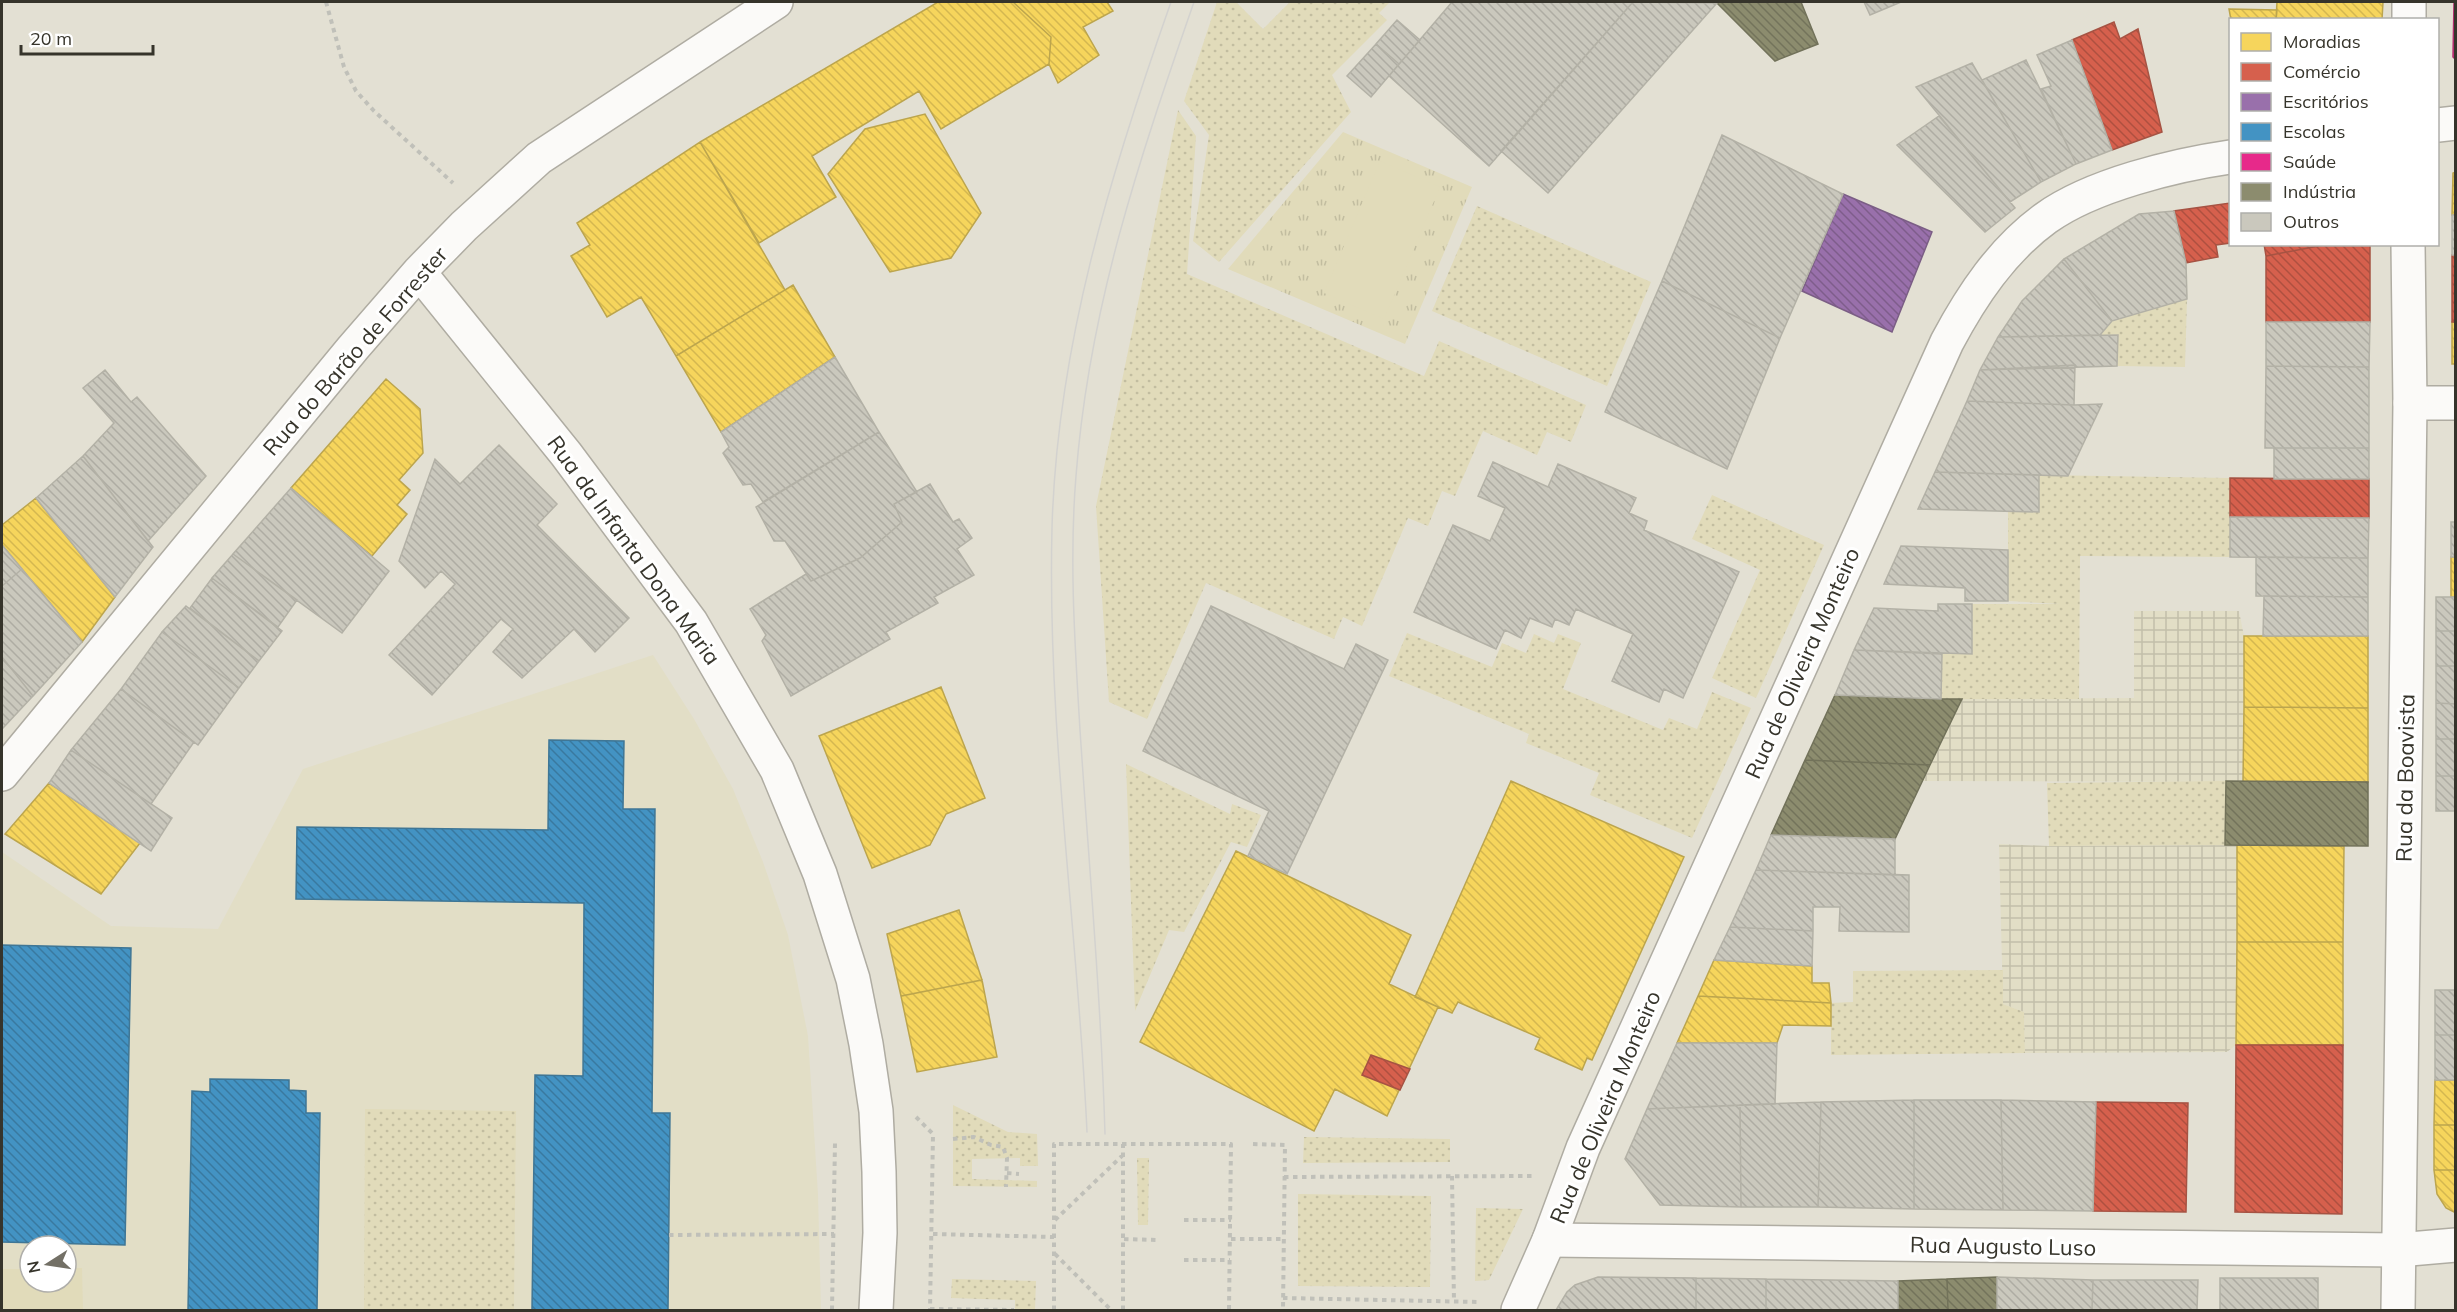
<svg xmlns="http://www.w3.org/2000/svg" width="2457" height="1312" viewBox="0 0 2457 1312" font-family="Mulish,sans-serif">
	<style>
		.built { fill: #e2dec6; fill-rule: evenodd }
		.industrial { fill: url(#industrial-grid) }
		.grass { fill: url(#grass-tufts) }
		.garden { fill: url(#garden-dots) }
		.pitch { fill: #e1dbba }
		.homes { fill: url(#homes-back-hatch); stroke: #bca54d; stroke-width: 1.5 }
		.shops { fill: url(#shops-back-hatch); stroke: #a65343; stroke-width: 1.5 }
		.offices { fill: url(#offices-back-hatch); stroke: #7b5e85; stroke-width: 1.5 }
		.schools { fill: url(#schools-back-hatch); stroke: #3f7695; stroke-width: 1.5 }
		.health { fill: url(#health-back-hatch); stroke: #b22c6e; stroke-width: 1.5 }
		.industry { fill: url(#industry-back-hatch); stroke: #72725a; stroke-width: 1.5 }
		.building { fill: url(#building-back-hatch); stroke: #b3b1a6; stroke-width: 1.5 }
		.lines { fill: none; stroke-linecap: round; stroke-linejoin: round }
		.minor-casing { stroke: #afaca2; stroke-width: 36 }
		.tertiary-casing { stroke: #afaca2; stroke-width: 36 }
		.secondary-casing { stroke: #afaca2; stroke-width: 36 }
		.path { stroke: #c0c0b9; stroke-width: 4; stroke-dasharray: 4.5 4.5; stroke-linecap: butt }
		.minor { stroke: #fbfaf8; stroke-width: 33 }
		.tertiary { stroke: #fbfaf8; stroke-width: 33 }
		.secondary { stroke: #fbfaf8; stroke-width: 33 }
		.tram { stroke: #d3d2cf; stroke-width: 1.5 }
		.labels { text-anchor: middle; stroke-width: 6; stroke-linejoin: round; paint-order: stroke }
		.street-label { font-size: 22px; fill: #36342b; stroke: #fff }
	</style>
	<defs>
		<pattern id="industrial-grid" width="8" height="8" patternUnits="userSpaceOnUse" patternTransform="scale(1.5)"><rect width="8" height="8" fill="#e2dec6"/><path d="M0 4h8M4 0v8" fill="none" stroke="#c2bfaa"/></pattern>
		<pattern id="grass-tufts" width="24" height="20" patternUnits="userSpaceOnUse" patternTransform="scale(1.5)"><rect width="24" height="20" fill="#e1dbba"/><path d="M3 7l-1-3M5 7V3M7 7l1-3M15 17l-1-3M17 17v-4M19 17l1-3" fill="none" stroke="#c2bda0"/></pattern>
		<pattern id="garden-dots" width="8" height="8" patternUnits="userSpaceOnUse" patternTransform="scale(1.5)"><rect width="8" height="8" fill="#e1dbba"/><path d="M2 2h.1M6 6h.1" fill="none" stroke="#c2bda0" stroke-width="1.8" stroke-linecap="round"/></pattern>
		<pattern id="homes-back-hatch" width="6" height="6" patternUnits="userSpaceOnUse" patternTransform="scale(1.5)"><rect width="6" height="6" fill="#f6d55c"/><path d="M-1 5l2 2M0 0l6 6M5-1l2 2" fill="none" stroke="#d4b750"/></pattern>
		<pattern id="shops-back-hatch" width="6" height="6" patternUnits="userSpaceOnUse" patternTransform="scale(1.5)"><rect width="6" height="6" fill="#d6604d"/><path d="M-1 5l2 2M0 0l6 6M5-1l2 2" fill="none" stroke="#ae5040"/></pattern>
		<pattern id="offices-back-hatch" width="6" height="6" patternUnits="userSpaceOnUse" patternTransform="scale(1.5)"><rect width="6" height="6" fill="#9970ab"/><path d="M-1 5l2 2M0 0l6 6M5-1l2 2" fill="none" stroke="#7e5d8b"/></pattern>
		<pattern id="schools-back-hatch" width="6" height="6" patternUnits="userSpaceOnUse" patternTransform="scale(1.5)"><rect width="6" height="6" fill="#4393c3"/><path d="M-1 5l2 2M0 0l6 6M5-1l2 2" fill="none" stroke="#39799f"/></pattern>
		<pattern id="health-back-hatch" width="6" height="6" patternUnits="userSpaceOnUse" patternTransform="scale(1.5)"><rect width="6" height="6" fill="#e7298a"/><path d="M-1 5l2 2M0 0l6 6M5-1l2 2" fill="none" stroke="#bc2471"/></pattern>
		<pattern id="industry-back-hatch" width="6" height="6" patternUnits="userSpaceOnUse" patternTransform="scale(1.5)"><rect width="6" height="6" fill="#8c8c6e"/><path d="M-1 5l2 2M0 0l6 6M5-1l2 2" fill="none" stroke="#73735b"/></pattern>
		<pattern id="building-back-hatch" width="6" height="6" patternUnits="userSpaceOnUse" patternTransform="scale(1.5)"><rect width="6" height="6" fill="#cac8bd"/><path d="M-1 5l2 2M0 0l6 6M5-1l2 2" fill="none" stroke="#aeaca3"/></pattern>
	</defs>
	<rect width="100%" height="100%" fill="#e3e0d3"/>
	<path class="built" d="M653,655L694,719L733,789L763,862L788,935L808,1036L818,1195L821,1310H2V852L111,926L218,929L303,769ZM30,1246H66V1282H30Z"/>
	<path class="industrial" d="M2134,611H2239L2244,636L2243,782L1922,781L1962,699L2134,698Z
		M1999,844L2049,846L2237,845L2236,1045L2227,1052L2025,1053L2024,1012L2003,1004Z"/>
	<path class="grass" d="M1343,132L1472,187L1405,344L1228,269Z"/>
	<path class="garden" d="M1217,2H1236L1263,29L1290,2H1390L1379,13L1387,20L1332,75L1351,112L1219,262L1193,241L1209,135L1184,101Z
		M1178,110L1196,136L1187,274L1424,376L1439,341L1586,405L1571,442L1547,432L1537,455L1483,431L1455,496L1442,491L1428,526L1408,518L1362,626L1343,617L1334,639L1206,583L1147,719L1109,702L1096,506Z
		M1477,206L1651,282L1607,386L1432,311Z
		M2187,299L2185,367L2117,366V335H2100L2112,321Z
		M2039,475L2230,478V557L2080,556L2079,699H1941L1942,654H1972V604H2060L2008,601V512H2039Z
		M1712,495L1824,545L1756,698L1712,678L1760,570L1692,539Z
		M1407,633L1492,667L1502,643L1526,653L1534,634L1554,643L1558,634L1581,643L1563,689L1663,730L1669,718L1697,729L1712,692L1751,708L1692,838L1590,795L1599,773L1526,743L1529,734L1389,676Z
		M1126,764L1230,814L1232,804L1261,815L1247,847L1231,842L1184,932L1169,930L1135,1011Z
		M2226,781L2225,845L2049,846L2047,783Z
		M2003,970V1004L2024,1012L2025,1053L1831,1055V1003L1853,1002V971Z
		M953,1105L1008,1132L1037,1134L1038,1166H1020V1158L972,1159V1179L1037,1181V1187L953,1186Z
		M365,1109L516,1111L514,1310H364Z
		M1304,1137L1450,1139V1162L1303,1163Z
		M1137,1158H1149L1148,1225H1138Z
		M1298,1194L1431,1196L1430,1287L1298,1286Z
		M1476,1208L1523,1209L1489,1280L1475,1281Z
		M952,1279L1036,1281L1035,1310H1015V1300L951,1298Z"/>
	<path class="pitch" d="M1380,161L1440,187L1384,319L1324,293Z
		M66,1268H82L83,1310H2V1269H30V1282H66Z"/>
	<path class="homes" d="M938,2H1013L1051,37L1049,64L941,129L919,91L812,156L836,197L759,243L700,142Z
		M1013,2H1107L1113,11L1083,27L1099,55L1058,83L1049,64L1051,37Z
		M2277,2H2383L2382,20H2276Z
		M2229,9L2277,10L2276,20H2231Z
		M925,114L981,213L951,258L890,272L828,174L865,129Z
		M700,142L785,290L676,356L641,297L607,317L571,256L590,245L577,223Z
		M2456,172V215H2452L2453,173Z
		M793,285L835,357L721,432L676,356Z
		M2452,322H2456V364H2452Z
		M386,379L420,409L423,453L399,480L410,490L397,505L407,514L372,556L291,488Z
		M36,498L115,597L82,642L2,545V525Z
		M2451,557H2456V597H2451Z
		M2244,636H2368V708L2244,707Z
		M941,687L985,798L946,814L930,845L872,868L819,736Z
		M2244,707L2368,708V782H2243Z
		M1511,781L1684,857L1592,1060L1587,1058L1582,1070L1535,1049L1540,1038L1458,1002L1452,1013L1415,997Z
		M49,783L140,843L101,894L5,834Z
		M2237,845L2344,846L2343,942H2237Z
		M1236,851L1411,935L1389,984L1438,1007L1387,1116L1335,1089L1314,1131L1140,1042Z
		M959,910L982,980L901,996L887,934Z
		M2237,942H2343V1045H2236Z
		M1714,960L1812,966V983H1829L1831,1003L1698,996Z
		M982,980L997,1057L917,1072L901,996Z
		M1698,996L1831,1003V1026L1783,1025L1777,1043H1677Z
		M2435,1080H2456V1125H2434Z
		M2434,1125H2456V1170H2434Z
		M2434,1170H2456V1213L2446,1208L2437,1194Z"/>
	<path class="shops" d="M2114,22L2120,39L2138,29L2162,132L2112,150L2072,40Z
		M2230,203V243L2216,245L2218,257L2186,263L2174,211Z
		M2264,244H2329L2266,256Z
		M2329,244H2370V322H2266V256Z
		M2452,255H2456V322H2452Z
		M2230,478L2369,479V518L2230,517Z
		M2236,1045H2343L2342,1214L2235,1212Z
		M1371,1055L1410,1069L1400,1090L1362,1075Z
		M2096,1102L2188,1103L2186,1212L2093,1211Z"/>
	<path class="offices" d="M1843,194L1932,232L1892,332L1802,291Z"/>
	<path class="schools" d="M549,740L624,741L623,809H655L652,1113H670L668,1310H532L535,1075L583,1076L584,903L296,899L297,827L548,830Z
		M2,945L131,948L125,1245L2,1242Z
		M210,1079L289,1080V1090L306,1091V1113H320L317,1310H188L192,1091L210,1092Z"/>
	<path class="health" d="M2454,2H2456V60L2453,57Z"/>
	<path class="industry" d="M1716,2H1801L1818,44L1775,61Z
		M1835,695L1941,699H1962L1930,765L1805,760Z
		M1805,760L1930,765L1895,839L1771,835Z
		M2226,781L2368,782V846L2225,845Z
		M1997,1277V1310H1948L1947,1279Z
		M1947,1279L1948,1310H1898V1281Z"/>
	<path class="building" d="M1452,2H1633L1489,166L1389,76Z
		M1633,2L1717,3L1548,193L1501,151Z
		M1864,2H1901L1870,15Z
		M1397,20L1420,40L1399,64L1376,44Z
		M2072,40L2112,150L2076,164L2041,89L2051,86L2037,55Z
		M1376,44L1399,64L1371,97L1347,76Z
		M2026,60L2076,164L2041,182L1982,80Z
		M1972,63L2041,182L2010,202L1916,87Z
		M1939,116L2015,208L1985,232L1897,145Z
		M1722,135L1843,194L1780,338L1662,281Z
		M2174,211L2186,263L2187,299L2112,321L2064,259L2139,214Z
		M2452,215H2456V255H2452Z
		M2064,259L2112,321L2100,335L1998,337L2022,301Z
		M1662,281L1780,338L1727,469L1605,412Z
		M2266,322H2370L2369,367L2266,366Z
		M2118,335L2117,366L1980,370L1998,337Z
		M835,357L879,432L763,502L751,484L743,485L723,453L729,447L721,432Z
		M2075,365L2074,405L1967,401L1980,370Z
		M2266,366L2369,367V448H2265Z
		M105,370L131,402L137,397L206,476L148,541L83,456L114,423L83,388Z
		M1967,401L2074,405L2102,404L2068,476L1935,472Z
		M879,432L917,492L894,504L902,522L860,558L811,581L785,541H774L756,507Z
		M499,445L557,504L537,525L629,618L595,652L574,629L522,678L493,652L513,629L501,619L432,695L389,655L455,584L441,571L425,588L399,561L435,459L460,484Z
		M2274,448H2369V479H2274Z
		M83,456L153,547L115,597L36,498Z
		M1493,462L1548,487L1558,464L1636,498L1629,513L1647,521L1644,530L1739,572L1683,698L1664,689L1659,702L1612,681L1633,634L1576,609L1569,625L1555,619L1552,627L1530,618L1521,638L1505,630L1496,649L1414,612L1453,525L1490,541L1505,508L1478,496Z
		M1935,472L2039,475V512L1918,509Z
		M930,484L953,522L959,519L972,538L957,549L974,575L934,597L938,603L886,632L890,639L791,696L762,641L766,635L750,609L806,574L811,581L860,558L902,522L894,504Z
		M291,488L389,571L342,633L233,554Z
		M2230,517L2369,518L2368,558L2230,557Z
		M2451,522H2456V557H2451Z
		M2,545L22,569L2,586Z
		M1901,546L2008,550V601H1965V588L1884,584Z
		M233,554L297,600L278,627L212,578Z
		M2256,557L2368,558V597L2256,596Z
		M22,569L82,642L33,696L2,657V586Z
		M212,578L282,631L259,661L190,608Z
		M2264,596L2368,597V636H2263Z
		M2436,597H2456V631H2436Z
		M1938,604H1972V654L1854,650L1874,608L1938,611Z
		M186,606L259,661L239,688L162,632Z
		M1211,606L1344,669L1356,644L1388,660L1287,874L1248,856L1269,811L1143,751Z
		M2436,631H2456V666H2436Z
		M162,632L239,688L198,745L121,689Z
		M1854,650L1942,654L1941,699L1835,695Z
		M2,657L33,696L2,729Z
		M2436,666H2456V704L2436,703Z
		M121,689L194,742L151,804L71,750Z
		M2436,703L2456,704V739H2436Z
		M2436,739H2456V776H2436Z
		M71,750L172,818L151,851L49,783Z
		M2436,776H2456V811H2436Z
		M1771,835L1895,839V875L1756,870Z
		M1756,870L1909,875V932L1839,931L1840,907H1813V931L1730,927Z
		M1730,927L1813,931L1812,966L1714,960Z
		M2435,990H2456V1035H2435Z
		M2435,1035H2456V1080H2435Z
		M1677,1043H1777L1775,1104L1647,1109Z
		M1914,1100H2001L2003,1210L1914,1209Z
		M1914,1100V1209L1818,1207L1821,1102Z
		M2001,1100L2096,1102L2093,1211L2003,1210Z
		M1821,1102L1818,1207H1741L1740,1105Z
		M1740,1105L1741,1207L1660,1205L1625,1159L1647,1109Z
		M1598,1277L1696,1278V1310H1556L1567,1292L1575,1285Z
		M1997,1277L2093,1280L2092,1310H1997Z
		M1696,1278L1766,1279V1310H1696Z
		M2220,1278H2318V1310H2220Z
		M1766,1279L1898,1281V1310H1766Z
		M2093,1280H2198L2197,1310H2092Z"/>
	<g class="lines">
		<defs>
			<path id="minor" d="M419,272L566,454L691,622L777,770L820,874L853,979L866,1044L876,1111L879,1172L880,1233L876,1310
				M2410,403H2456
				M2,774L353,348L419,272L464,226L539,158L776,2
				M1549,1240L2398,1250L2456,1245"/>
			<path id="tertiary" d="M1518,1310L1549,1240L1583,1148L1947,342C1972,295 2002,250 2046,218C2092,185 2175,165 2230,157"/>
			<path id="secondary" d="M2409,20V2
				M2438,125L2456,123
				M2398,1310L2410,403L2408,244"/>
		</defs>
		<use href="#minor" class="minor-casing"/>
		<use href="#tertiary" class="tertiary-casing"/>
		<use href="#secondary" class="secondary-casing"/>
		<path class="path" d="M326,2L344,67L356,91L374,111L453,183
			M916,1117L933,1134L930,1310
			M953,1139L974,1137L991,1145L1003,1147L1007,1158L1006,1187
			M1253,1144L1285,1145L1283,1310
			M1007,1173L1019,1174
			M1452,1176L1454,1302
			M1284,1177L1532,1176
			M1055,1220L1124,1154
			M1184,1220H1231
			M933,1234L1054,1237
			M669,1235L834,1234
			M1124,1239L1157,1240
			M1231,1239H1284
			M1055,1254L1111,1310
			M1184,1260H1230
			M1283,1298L1480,1302
			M930,1309L1014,1310
			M832,1310L835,1143
			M1054,1310V1144H1231L1229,1310
			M1123,1310V1144"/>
		<use href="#minor" class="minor"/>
		<use href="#tertiary" class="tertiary"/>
		<use href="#secondary" class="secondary"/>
		<path class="tram" d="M1087,1132C1078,931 1047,730 1052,528C1057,345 1111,172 1171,2
			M1105,1134C1101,999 1089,865 1080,730C1075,646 1069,561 1076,476C1089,307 1139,160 1194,2"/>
	</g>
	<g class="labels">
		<g class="street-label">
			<text transform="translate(355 351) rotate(-49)" y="8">Rua do Barão de Forrester</text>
			<text transform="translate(634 550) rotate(54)" y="8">Rua da Infanta Dona Maria</text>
			<text transform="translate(1802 663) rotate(-66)" y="8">Rua de Oliveira Monteiro</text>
			<text transform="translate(2405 778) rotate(-89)" y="8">Rua da Boavista</text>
			<text transform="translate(1605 1107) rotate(-67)" y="8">Rua de Oliveira Monteiro</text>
			<text transform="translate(2003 1246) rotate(1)" y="8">Rua Augusto Luso</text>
		</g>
	</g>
	<rect width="2457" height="1312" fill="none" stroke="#36342b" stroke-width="6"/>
	<rect x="2229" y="18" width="210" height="228" fill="#ffffff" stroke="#afaeaa" stroke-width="1.5"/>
	<rect x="2241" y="33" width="30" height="18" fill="#f6d55c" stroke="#afaeaa" stroke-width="1.5"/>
	<text x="2283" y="48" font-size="18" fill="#36342b">Moradias</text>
	<rect x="2241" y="63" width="30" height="18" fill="#d6604d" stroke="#afaeaa" stroke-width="1.5"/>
	<text x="2283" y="78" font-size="18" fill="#36342b">Comércio</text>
	<rect x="2241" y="93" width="30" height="18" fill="#9970ab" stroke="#afaeaa" stroke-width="1.5"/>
	<text x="2283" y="108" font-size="18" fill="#36342b">Escritórios</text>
	<rect x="2241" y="123" width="30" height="18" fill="#4393c3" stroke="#afaeaa" stroke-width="1.5"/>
	<text x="2283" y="138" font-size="18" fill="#36342b">Escolas</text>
	<rect x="2241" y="153" width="30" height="18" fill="#e7298a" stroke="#afaeaa" stroke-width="1.5"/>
	<text x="2283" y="168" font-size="18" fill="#36342b">Saúde</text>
	<rect x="2241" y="183" width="30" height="18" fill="#8c8c6e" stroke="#afaeaa" stroke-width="1.5"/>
	<text x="2283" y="198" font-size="18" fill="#36342b">Indústria</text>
	<rect x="2241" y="213" width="30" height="18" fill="#cac8bd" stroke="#afaeaa" stroke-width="1.5"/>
	<text x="2283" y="228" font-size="18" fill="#36342b">Outros</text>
	<g transform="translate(48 1264) rotate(258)"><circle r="28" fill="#ffffff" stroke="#afaeaa" stroke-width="1.5"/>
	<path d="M0-4.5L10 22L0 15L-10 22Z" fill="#737066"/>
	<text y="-9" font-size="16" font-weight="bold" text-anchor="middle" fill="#36342b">N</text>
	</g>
	<path d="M21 45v9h132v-9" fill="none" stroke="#36342b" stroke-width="3"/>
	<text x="30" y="45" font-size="18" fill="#36342b" stroke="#ffffff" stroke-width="4.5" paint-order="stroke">20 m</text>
</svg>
